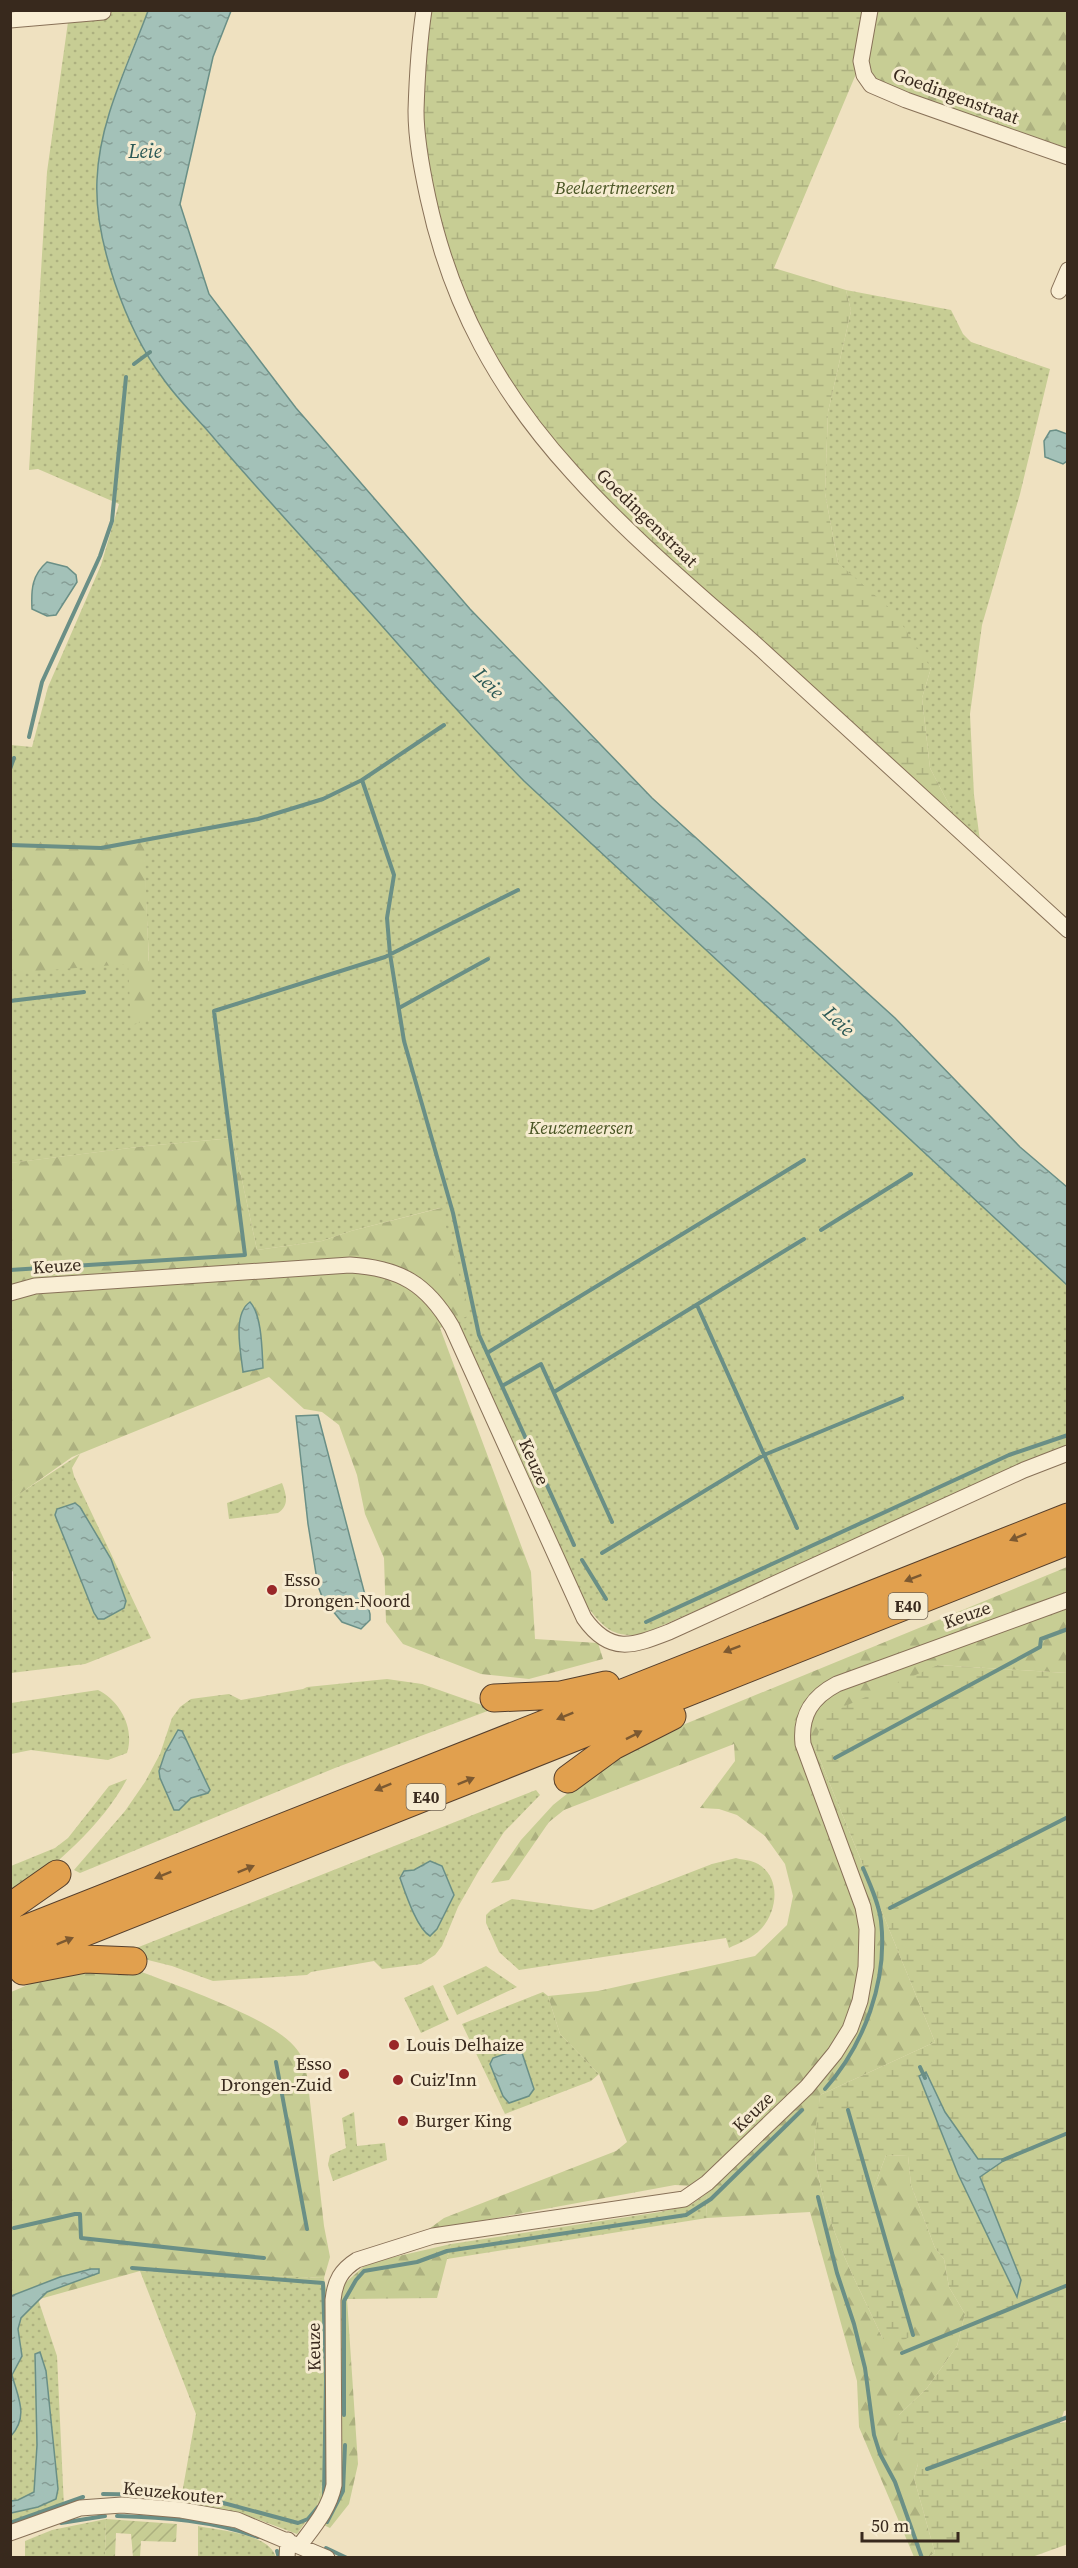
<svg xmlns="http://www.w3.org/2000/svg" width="1078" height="2568" viewBox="0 0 1078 2568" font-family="'Source Serif 4',serif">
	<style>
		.grass { fill: url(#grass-dots) }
		.forest { fill: url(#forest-firs) }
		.wetland { fill: url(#wetland-marsh); fill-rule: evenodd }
		.garden { fill: url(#garden-furrows) }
		.water { fill: url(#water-ripples); stroke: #6a8f86; stroke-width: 1.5 }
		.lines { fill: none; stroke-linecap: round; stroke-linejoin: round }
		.stream { stroke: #6a8f86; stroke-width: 4 }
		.minor-casing { stroke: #887158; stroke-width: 17 }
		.motorway-casing { stroke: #563f2c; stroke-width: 29 }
		.minor { stroke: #f9eed4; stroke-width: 15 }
		.motorway { stroke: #e1a04e; stroke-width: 27 }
		.oneway { fill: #7c5931 }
		.poi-dot { fill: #992728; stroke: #f6ebd0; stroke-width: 2 }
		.labels { text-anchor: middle; stroke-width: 6; stroke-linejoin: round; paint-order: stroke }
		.shield { fill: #f6ebd0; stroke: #716353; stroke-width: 1.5 }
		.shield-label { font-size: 16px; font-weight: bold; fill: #38291d }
		.street-label { font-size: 18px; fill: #38291d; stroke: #f6ebd0 }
		.park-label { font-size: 18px; font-style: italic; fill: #485423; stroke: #f6ebd0 }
		.poi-label { font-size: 18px; fill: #38291d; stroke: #f6ebd0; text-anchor: start }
		.water-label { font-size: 20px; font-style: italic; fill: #2b5855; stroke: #f6ebd0 }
	</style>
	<defs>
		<pattern id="grass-dots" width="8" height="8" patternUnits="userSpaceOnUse" patternTransform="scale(1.5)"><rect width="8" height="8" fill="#c7cd94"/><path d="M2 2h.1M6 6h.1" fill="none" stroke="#acb07f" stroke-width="1.8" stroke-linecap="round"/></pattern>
		<pattern id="forest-firs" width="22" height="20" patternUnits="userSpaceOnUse" patternTransform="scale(1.5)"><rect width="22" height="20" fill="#c7cd94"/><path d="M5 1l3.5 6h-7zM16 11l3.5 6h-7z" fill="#acb07f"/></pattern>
		<pattern id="wetland-marsh" width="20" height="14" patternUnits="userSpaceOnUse" patternTransform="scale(1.5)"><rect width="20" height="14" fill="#c7cd94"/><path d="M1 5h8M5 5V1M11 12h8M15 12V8" fill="none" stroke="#acb07f"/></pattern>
		<pattern id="garden-furrows" width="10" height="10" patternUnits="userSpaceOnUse" patternTransform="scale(1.5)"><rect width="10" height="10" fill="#c7cd94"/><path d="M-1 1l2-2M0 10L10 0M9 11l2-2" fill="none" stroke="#acb07f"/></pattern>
		<pattern id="water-ripples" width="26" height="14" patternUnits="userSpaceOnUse" patternTransform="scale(1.5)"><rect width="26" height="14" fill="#a3c1b8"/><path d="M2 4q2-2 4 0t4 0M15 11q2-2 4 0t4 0" fill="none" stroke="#869d95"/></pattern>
	</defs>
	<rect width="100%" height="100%" fill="#efe1c0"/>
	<path class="grass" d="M76,11H148C127,62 99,124 97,180C94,239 127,329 162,377C175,396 192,413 207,431C247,477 288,522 329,567C394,638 456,712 524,781L1067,1285V1448L645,1633C611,1641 601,1624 582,1600L456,1319L469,1315L440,1208L351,1231L322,1241L257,1250L233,1138L146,1146L11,1163V970L149,961L143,838H11V745L32,747L48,687L101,565L119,504L38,469L29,470L47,172L68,22Z
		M846,290L951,310L963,334L971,342L1050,369L1020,494L982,625L970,714L974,795L980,841L957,820L930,768L922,698L931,668L838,563L825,493L828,412L851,311Z
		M80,1454L72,1468L74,1476L151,1638L85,1664L11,1673L13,1572L10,1567V1500Z
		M282,1483C286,1494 290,1505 278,1513L229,1519L227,1503Z
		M387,1679L422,1684L493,1709L335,1768L80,1873L74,1870L125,1811L145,1782L160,1754L172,1718L180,1707L191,1699L206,1697L229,1694L241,1700L303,1689L307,1687Z
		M98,1690C120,1701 135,1728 127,1753L108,1760L31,1750L11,1754V1703Z
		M127,1779C101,1827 54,1867 11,1897V1866L55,1848L68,1838L109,1786Z
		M536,1790L540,1795L504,1832L478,1872L458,1907L442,1946L435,1955L421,1964L382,1969L374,1961L311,1972L307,1975L213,1981L172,1966L128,1955L126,1952Z
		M736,1858C742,1860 752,1860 758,1864C782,1878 777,1912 761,1929C753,1938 739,1943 729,1948L726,1938L519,1970L499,1952L486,1923V1915L491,1910L512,1899L593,1910L712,1864Z
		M486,1966L517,1987L457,2015L443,1986Z
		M433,1985L449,2020L421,2033L404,1998Z
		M543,1992L548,1996L560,2034L599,2074L591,2081L505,2114L462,2024Z
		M354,2112L357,2146L385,2143L387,2160L333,2181L328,2165L330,2155L346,2148L342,2118Z
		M706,2194L707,2218L447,2259L451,2244L660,2212L692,2204Z
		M140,2271L324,2278L328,2301L325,2469L317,2506L297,2534L246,2515L180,2505L196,2414Z
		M38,2299L57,2356L64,2507L11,2525V2307Z
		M106,2519L105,2557H25V2541L52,2530Z
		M198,2526C221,2531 268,2533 276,2557H198Z"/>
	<path class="forest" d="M878,11H1067V148L882,84C859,67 871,35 878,11Z
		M11,838H144L151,1019L131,1025L128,964L11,973Z
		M233,1138L257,1250L322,1241L351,1231L441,1208L470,1315L440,1328L531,1572L535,1639L598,1643L603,1659L529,1679L481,1674L403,1644L386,1622L384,1558L365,1514L357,1475L339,1425L322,1412L304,1409L269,1377L72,1457L11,1500L10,1163L146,1146Z
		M1067,1567V1673L938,1665L814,1745L935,2042L820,2095C819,2114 813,2136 815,2155C823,2220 855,2280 883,2339L912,2335L872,2193L886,2155L908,2156L911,2185L935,2248L944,2259L949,2287L965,2314L957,2346L927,2388L899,2415L918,2464L914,2478L935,2553L928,2557H914L859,2427L857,2381L810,2212L707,2218L706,2194L692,2186L675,2185L426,2231L444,2218L616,2151L627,2142L599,2074L560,2034L548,1996L598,1991L755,1956L787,1925L793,1896L785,1864L765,1836L737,1815L719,1809L700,1808L735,1761L734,1744L564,1810L549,1822L509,1880L491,1883L521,1840L553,1805L622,1750Z
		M129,1967C169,1983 268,2016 294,2046C302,2054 305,2065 307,2075L324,2226L330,2257L324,2278L140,2271L11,2307V1992L47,1977Z
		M451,2244L437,2298L347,2299L358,2464L349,2504L330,2528L309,2518L317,2506L325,2469L327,2285L344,2284L363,2267L381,2260Z"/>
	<path class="wetland" d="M428,11H864C859,31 852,53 856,74L774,268L846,290L851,311L828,412L825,493L838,563L893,611L931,668L922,698L930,768L957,820L608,504L508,388L466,301L438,223L420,112Z
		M938,1665L1067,1673L1068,2410L1064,2411L1060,2423L1067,2422L1068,2544L1032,2557H928L935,2553L914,2478L918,2464L897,2446L899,2415L927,2388L957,2346L965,2314L949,2287L944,2259L935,2248L911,2185L908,2156L886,2155L872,2193L913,2335L902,2341L883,2339C855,2280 823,2220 815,2155C813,2136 818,2114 820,2095L935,2042L814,1745L825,1715ZM926,2073L945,2112L978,2160H1004L980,2177L1021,2280L1017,2296L958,2174L919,2077Z"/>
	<path class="garden" d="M106,2519L177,2524L176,2542L141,2541L140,2557H133L131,2534L116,2533L115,2557H105Z"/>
	<path class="water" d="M148,11H231L213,57L180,204L209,294L296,408L470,609L652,798L895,1018L1020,1147L1067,1187V1285L524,781C456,712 394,638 329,567C288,522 247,477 207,430C192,413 175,396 162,377C126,329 94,240 97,180C99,121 128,65 148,11Z
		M1056,430L1067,434V461L1063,464L1045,457L1044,441L1050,431Z
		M47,562L67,567L76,575L77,582L56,615L47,616L32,609C31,589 32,575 47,562Z
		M250,1302C262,1315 262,1350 263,1368L243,1372C241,1353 232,1314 250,1302Z
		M318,1415L370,1614V1620L361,1629L342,1622L323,1599L318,1586L308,1524L296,1416Z
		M75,1503L80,1507L111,1559L126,1601L124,1608L104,1619H98L94,1613L55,1515L57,1509Z
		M178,1730L182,1731L210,1790L208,1793L191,1798L179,1810H174L160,1778L159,1771L165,1753Z
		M430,1861L442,1866L454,1895L437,1929L430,1936C417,1929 405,1892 400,1878L404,1871L414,1870Z
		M514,2051L522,2053L534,2089L529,2096L509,2103L503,2096L490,2064L493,2058Z
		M926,2072L945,2112L978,2159H1006L980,2177L1021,2280L1017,2297L958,2174L919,2076Z
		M91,2269H99V2273L47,2292L21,2318L18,2329L22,2356L12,2375C18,2398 29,2416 11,2436V2296L60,2277Z
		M40,2352L46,2371L58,2489L56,2499L38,2507L11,2513V2501L18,2500L34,2492L37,2445L35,2354Z"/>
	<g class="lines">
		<path class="stream" d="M134,364L150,352
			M444,725L362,780L394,875L387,918L390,954L404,1041L453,1213L479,1335L574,1545
			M29,737L42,682L100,556L112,521L126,377
			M10,769L14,758
			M10,845L101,848L258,819L323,799L362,780
			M10,1001L84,992
			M399,1008L488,959
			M821,1230L911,1174
			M10,1270L245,1255L214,1011L385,957L518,890
			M697,1305L797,1528
			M487,1353L804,1160
			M502,1386L541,1364L612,1522
			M554,1392L804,1239
			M602,1553L764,1455L902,1398
			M582,1560L606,1599
			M646,1622L1009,1455L1068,1435
			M835,1758L1040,1647L1041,1639L1068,1629
			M890,1908L1068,1817
			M276,2062L307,2229
			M920,2067L925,2078
			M825,2089C864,2045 888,1981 881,1921C879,1904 870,1884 863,1868
			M848,2110L913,2335
			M1003,2160L1068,2133
			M818,2197L837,2273L854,2324L865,2368L874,2435L880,2454L895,2482L922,2558
			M14,2228L75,2214H80L81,2238L264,2258
			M132,2268L323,2283L326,2379L324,2495
			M902,2353L1068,2285
			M344,2415V2301L356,2280L364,2271L417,2262L447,2251L686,2215L711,2199L802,2110
			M927,2469L1068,2417
			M103,2494L164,2495L216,2501L298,2523L308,2519L318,2507
			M117,2516C164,2517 213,2521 258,2537
			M327,2522L343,2491L345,2445
			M10,2523L83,2497
			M61,2523L105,2516
			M326,2548L347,2558
			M277,2551L279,2558"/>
		<defs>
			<path id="minor" d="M424,10C419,43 417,77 416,111C416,140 422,170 428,198C451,305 499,392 572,472C629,536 698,593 762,650C864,743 966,836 1068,930
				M870,10L861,61L864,75L871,85L906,100L1068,157
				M10,20L103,12
				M1059,291L1068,270
				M10,1293L35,1286L350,1265C400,1268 427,1284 452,1327L584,1618C610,1655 633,1646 669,1632L1024,1470L1068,1453
				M10,2533L80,2508L122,2505L181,2510L237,2520L327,2558
				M300,2545C315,2525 329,2509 334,2485L333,2300C335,2281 341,2270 357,2260L433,2236L684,2199L707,2183L807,2087L835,2053L850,2029L860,2001L866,1967L867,1929L863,1907L803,1744C800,1715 812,1697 837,1684L1068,1600
				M287,2558L288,2540"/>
			<path id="motorway" d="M494,1698L561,1695L606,1685
				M568,1779L613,1746L672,1716
				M10,1907L57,1874
				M10,1935L1068,1517
				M10,1962L1068,1541
				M23,1971L85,1959L133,1961"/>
		</defs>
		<use href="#minor" class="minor-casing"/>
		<use href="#motorway" class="motorway-casing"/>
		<use href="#minor" class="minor"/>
		<use href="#motorway" class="motorway"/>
	</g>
	<defs><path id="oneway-solid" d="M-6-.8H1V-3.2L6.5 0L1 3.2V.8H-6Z" transform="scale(1.5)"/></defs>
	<g class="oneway">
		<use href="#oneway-solid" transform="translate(1018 1537) rotate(158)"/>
		<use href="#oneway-solid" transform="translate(913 1578) rotate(159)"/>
		<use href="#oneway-solid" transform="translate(732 1649) rotate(159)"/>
		<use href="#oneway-solid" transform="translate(565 1716) rotate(158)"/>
		<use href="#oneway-solid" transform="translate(634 1735) rotate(-27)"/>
		<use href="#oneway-solid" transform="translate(466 1781) rotate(-22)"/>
		<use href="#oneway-solid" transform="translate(383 1787) rotate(158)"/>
		<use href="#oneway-solid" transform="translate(246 1869) rotate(-22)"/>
		<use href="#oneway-solid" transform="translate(163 1875) rotate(158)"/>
		<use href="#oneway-solid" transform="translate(65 1941) rotate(-22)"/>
	</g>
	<g class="poi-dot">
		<circle cx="272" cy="1590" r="6"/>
		<circle cx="394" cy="2045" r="6"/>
		<circle cx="344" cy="2074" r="6"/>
		<circle cx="398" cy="2080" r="6"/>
		<circle cx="403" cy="2121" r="6"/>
	</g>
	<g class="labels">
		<g class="shield">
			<rect x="888.5" y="1593" width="39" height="26" rx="4.5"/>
			<rect x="406.5" y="1784" width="39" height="26" rx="4.5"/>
		</g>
		<g class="shield-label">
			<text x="908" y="1612">E40</text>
			<text x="426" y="1803">E40</text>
		</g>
		<g class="street-label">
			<text transform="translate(956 96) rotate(20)" y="6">Goedingenstraat</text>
			<text transform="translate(647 518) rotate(44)" y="6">Goedingenstraat</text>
			<text transform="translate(57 1266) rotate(-4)" y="6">Keuze</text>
			<text transform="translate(534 1462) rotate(66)" y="6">Keuze</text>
			<text transform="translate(967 1615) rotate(-20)" y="6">Keuze</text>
			<text transform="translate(753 2112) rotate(-44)" y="6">Keuze</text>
			<text transform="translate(314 2347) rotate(-91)" y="6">Keuze</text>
			<text transform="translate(173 2493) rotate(6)" y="6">Keuzekouter</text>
		</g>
		<g class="park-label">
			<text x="615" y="194">Beelaertmeersen</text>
			<text x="581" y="1134">Keuzemeersen</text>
		</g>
		<g class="poi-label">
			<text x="284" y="1586">Esso<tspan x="284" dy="21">Drongen-Noord</tspan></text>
			<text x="406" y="2051">Louis Delhaize</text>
			<text x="332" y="2070" text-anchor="end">Esso<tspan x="332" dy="21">Drongen-Zuid</tspan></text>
			<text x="410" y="2086">Cuiz'Inn</text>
			<text x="415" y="2127">Burger King</text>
		</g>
		<g class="water-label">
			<text x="145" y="158">Leie</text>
			<text transform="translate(489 683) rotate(46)" y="7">Leie</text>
			<text transform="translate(839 1021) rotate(44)" y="7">Leie</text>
		</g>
	</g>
	<rect width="1078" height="2568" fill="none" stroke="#38291d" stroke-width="24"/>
	<path d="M862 2532v9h96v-9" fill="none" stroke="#38291d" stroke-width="3"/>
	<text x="871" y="2532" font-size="18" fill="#38291d" stroke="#f6ebd0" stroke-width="4.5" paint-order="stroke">50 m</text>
</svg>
